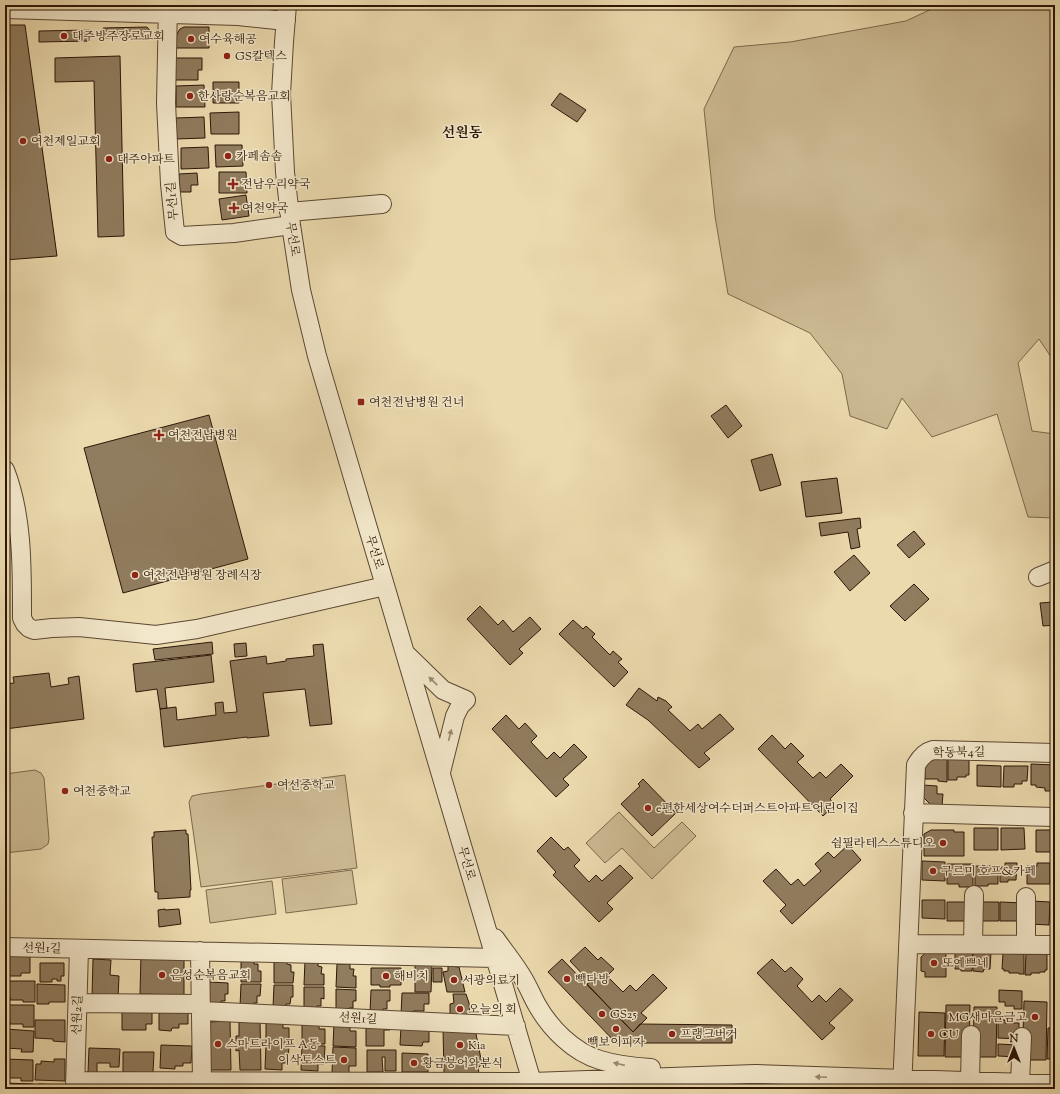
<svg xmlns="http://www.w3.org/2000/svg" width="1060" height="1094" viewBox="0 0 1060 1094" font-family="'Sorts Mill Goudy','Noto Serif KR',serif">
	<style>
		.green { fill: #cbb992; stroke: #7c684c }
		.building { fill: #907c5e; stroke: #2d1607 }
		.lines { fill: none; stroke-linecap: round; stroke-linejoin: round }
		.minor-casing { stroke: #5c4731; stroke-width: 20 }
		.minor { stroke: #f2e7ca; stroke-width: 18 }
		.oneway { fill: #998972 }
		.poi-dot { fill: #8f2418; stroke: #f2e7ca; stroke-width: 1.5 }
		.labels { text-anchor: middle; stroke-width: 3; stroke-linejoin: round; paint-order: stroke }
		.poi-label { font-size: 12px; fill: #2d1607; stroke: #f2e7ca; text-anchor: start }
		.street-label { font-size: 12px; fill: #2d1607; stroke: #f2e7ca }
		.quarter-label { font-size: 14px; font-weight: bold; fill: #2d1607; stroke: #f2e7ca }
	</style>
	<rect width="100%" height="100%" fill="#ebdaae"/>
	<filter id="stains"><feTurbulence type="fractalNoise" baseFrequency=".005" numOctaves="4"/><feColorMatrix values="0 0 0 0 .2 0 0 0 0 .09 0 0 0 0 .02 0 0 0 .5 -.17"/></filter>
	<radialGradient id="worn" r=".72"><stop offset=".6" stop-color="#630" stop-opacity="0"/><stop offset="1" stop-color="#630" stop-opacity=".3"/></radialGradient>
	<path class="green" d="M940,5H1055V363L1039,339L1018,363L1032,431L1055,434V518L1028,517L997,414L932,437L902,398L887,429L850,416L842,374L810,333L728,294L715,216L704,109L734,47L790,42L906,21Z
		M35,770L41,773L44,778L49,839L48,844L41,849L5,853V774Z
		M345,775L357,868L201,887L189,802L192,796L201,794Z
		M619,812L654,848L682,822L696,836L652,879L622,848L605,863L586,843Z
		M352,870L357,904L286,913L282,879Z
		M272,881L276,914L210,923L206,890Z"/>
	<path class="building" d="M5,25H25L57,256L5,260Z
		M147,27L151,32V37L103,38V28Z
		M184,27H209V48H175L177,34L180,29Z
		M90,30V41L39,42V31Z
		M120,56L124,236L98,237L94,81L55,82V58Z
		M175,58H202V70H198V80H175Z
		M213,82H239V103H213Z
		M204,85L205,107H176V86Z
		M560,93L586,110L577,122L551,105Z
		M239,112V134H211L210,113Z
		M204,117L205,138L176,139V118Z
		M215,145H242L243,166L216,167Z
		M208,147L209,168L181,169V148Z
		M219,172H246L247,193H219Z
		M197,173L198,185H191V192H180L179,174Z
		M246,195L249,216L222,220L219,199Z
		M726,405L742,426L728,438L711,416Z
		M209,415L248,559L123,593L84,448Z
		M772,454L781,485L760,491L751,460Z
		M837,478L842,513L806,517L801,482Z
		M860,518L861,528L857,529L860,547L851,549L848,532L821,536L819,523Z
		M914,531L925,544L909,558L897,545Z
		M854,555L870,573L850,591L834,572Z
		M914,584L929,599L905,621L890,606Z
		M1055,595V625L1043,626L1040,603L1053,602L1052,596Z
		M480,606L498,625L503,620L513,632L530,617L541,629L519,649L523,653L510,665L467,619Z
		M573,620L583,629L586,626L595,634L592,637L610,655L613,651L622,659L618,662L628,672L614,687L559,634Z
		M212,642L213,654L155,660L153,649Z
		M246,643L247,656L235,657L234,644Z
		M323,644L332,724L310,726L305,689L263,693L269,736L247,738V737L164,747L160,709L176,707L177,720L216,715L215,703L223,702L224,713L237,712L230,661L266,656L267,664L286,661V659L314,656L313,645Z
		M211,655L214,682L165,688L167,708L160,709L157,689L136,692L133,664Z
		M49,673L51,687L69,684L68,678L79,676L84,719L5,729V684L14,683L13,677Z
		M639,688L657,701L658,697L666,701L672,707L668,710L690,731L698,724L702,729L720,714L734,729L704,753L710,759L699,768L648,720L626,705Z
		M506,715L519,729L525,723L537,736L531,742L547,759L554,752L560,758L574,744L587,757L563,779L569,785L556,797L492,729Z
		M772,735L785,749L791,743L804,756L797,762L813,778L820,772L826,778L841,764L853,776L830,799L835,805L823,816L758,749Z
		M931,758L947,759V782L938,781V779H925V762Z
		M948,759H969V775H966V777H957V780H948Z
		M1031,764L1055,765V791H1045V788L1036,787V785H1031Z
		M977,765L1001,766V787L977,786Z
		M1004,766H1028L1027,781H1022V784H1014V787H1003Z
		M643,779L676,813L652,836L621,804L640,786L638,784Z
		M923,785L937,786V794H943L942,806L931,805L922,796Z
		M974,828H998V850H974Z
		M1001,828H1024L1025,849L1001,850Z
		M186,830V834H188L191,890H190V897L158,899V892H155L152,837H154V832Z
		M931,830H954V832H964V856H924V834Z
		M1036,830H1055V852H1036Z
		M551,837L564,850L568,847L580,860L574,866L589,882L596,875L602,881L620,865L633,878L607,903L613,909L599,922L553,875L556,872L537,851Z
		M848,845L861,860L792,924L780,911L786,905L763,881L776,869L791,885L798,879L804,886L821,871L815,864L828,852L834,858Z
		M922,861L945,862V881L922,880Z
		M1005,863H1017L1016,880H1008V882H1000V867H1005Z
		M1037,863H1050V884H1027V866H1037Z
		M1051,863H1055V884H1051Z
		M947,864H973V887H959V884H947Z
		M975,866H998V884H988V886H975Z
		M922,900H945V919L922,918Z
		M1031,901L1050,902L1049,925L1030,924Z
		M947,902H971L970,921H947Z
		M976,902H999V921H976Z
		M1000,902L1024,903L1023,921H1000Z
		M1052,907H1055V932H1052Z
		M165,909V910L179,909L181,924L159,927L158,910Z
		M585,947L598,960L601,957L614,969L607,976L623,992L630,985L636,991L653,974L667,988L641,1013L647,1018L633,1032L587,984L590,982L570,961Z
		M928,951H946V977H925V972L921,971V957Z
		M955,951L973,952L972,971H961V969H955Z
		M30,952V973H21V976H5V956Z
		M973,952H991L990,969H984L983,972L973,971Z
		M1003,953L1024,954V974H1019V973H1009V971H1004V969H1002Z
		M1026,954H1047V970H1045V972H1040V973H1031V975H1025Z
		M141,955H184V995L140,994Z
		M93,959L111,960L110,975L119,976L118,998L92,997Z
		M241,959H254V964H258V971H261V982H241Z
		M562,959L633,1032L640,1024L732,1025V1043H616L548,972Z
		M772,959L785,972L791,967L803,979L797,986L812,1002L819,995L826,1002L840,988L853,1000L829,1023L835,1028L822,1040L757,973Z
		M274,960H287V964L291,965V972H294L293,983H274Z
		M305,961L318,962V966L322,967L321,974H324V985H304Z
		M40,963H64V976H61V981H57V979H52V982H40Z
		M337,964H350V969H354L353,976H356V988L336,987Z
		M415,965H432L431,992H415Z
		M448,966L459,967L465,992H447L443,972L448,971Z
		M371,968H401V985H390V987H380V985H371Z
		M433,968H442V982H433Z
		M5,981H35V1002H23V1000H10V997H5Z
		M209,982L228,983V994H225V1001H221V1006H208Z
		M37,984L65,985V1002H49V1004H37Z
		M241,984H261L260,996H257V1003H254L253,1008L240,1007Z
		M274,985H293V997H291L290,1004H286V1009L273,1008Z
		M304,987H324V999L321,998V1006H317V1011L304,1010Z
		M336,989L356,990V1001H353V1008H349V1013H336Z
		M371,990H390V1001H387V1009H383V1013H370Z
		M999,990L1022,991V1009H1014V1006H1005V1002H999Z
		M402,993H429V1004H424V1011H413V1015H401Z
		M453,994H466L469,1003L470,1015H450V1004L454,1003Z
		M1024,1001L1047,1002L1046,1060H1027L1023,1033Z
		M5,1005H34V1027H23V1024H10V1022H5Z
		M946,1005H970L969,1057H945Z
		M1053,1005H1055V1059H1047L1048,1028H1052Z
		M974,1007H997L996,1057H973Z
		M159,1010H188V1024H179V1028H172L171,1031L159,1030Z
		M122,1012H152V1024H146V1030H122Z
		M919,1012L945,1013L944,1056H918Z
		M35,1020H65V1042L53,1041V1039L35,1038Z
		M266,1020L283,1021V1028H289V1043H266Z
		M998,1020H1005V1023H1019V1039L998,1038Z
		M230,1021L231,1070H210L209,1022Z
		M260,1021L261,1070H240L239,1050L236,1051V1036H239V1022Z
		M302,1021L319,1022V1029H325V1044H302Z
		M334,1024H350V1031H356V1047L333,1046Z
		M366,1024H390V1030H384V1046H366Z
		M401,1026L429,1027V1042H423L422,1046L400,1045Z
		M5,1029L34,1031L33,1052H21L22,1049L5,1048Z
		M443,1029H475L482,1064L478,1068L479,1073H444Z
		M266,1044L289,1045L288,1063H282V1070L265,1069Z
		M998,1044L1018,1045V1057L998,1056Z
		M161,1045L192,1046L191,1063H183V1066H175V1069L160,1068Z
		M302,1045L325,1046L324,1064H318V1071L301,1070Z
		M333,1047L356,1048V1066H349V1073H332Z
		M89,1048L120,1049L119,1067H110V1063H97V1077L88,1073Z
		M367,1050H396V1071H385V1057H382L383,1072H367Z
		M123,1052H154L153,1073L123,1072Z
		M402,1053L428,1054V1072H402Z
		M5,1059L33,1060V1081H21V1078H8V1075H5Z
		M54,1059H65V1081L35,1080L36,1064H41V1061L54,1062Z
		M5,1083L33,1084V1089H5Z
		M39,1084L57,1085V1089H39Z"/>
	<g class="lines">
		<defs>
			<path id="minor" d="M168,5L166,103L170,184L175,232L182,236L234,233L291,225
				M287,5L284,42L281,94L285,172L291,225L301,290L317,356L532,1082V1089
				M5,9L238,16L286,21
				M289,212L382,204
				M5,470C23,516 22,569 22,618L25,624L29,628L34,630L52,628L79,627L156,635L197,629L385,586
				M1038,577L1055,570
				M407,655L443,690L466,700L460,706L455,716L441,772
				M913,813L1055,817
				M495,938C504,951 515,964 523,978C528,986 532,996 537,1005C550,1028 573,1052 600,1060C616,1065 634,1067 651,1068
				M908,944L1055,945
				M973,944L974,895
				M1026,945V897
				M5,947L495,958
				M200,951L202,1081
				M78,1003L201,1004
				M201,1011L516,1026
				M75,1081L532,1082L755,1074L1055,1084
				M970,1081L971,1035
				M1020,1083L1022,1037
				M75,1089L79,949
				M902,1089L916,765C920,758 925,752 933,750L1055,753"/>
		</defs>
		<use href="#minor" class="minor-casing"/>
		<use href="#minor" class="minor"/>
	</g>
	<defs><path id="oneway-solid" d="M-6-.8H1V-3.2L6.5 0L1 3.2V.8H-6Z"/></defs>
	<g class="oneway">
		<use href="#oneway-solid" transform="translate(433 681) rotate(-136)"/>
		<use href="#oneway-solid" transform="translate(450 735) rotate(-76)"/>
		<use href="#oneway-solid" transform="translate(619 1064) rotate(-167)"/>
		<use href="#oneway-solid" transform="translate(821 1077) rotate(-178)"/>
	</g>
	<g class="poi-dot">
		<circle cx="64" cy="36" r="4"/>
		<circle cx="191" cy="39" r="4"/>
		<circle cx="227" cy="56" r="4"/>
		<circle cx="190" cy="96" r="4"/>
		<circle cx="23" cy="141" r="4"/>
		<circle cx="228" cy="156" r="4"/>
		<circle cx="109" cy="159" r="4"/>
		<path d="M231 178h4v4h4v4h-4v4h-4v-4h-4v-4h4z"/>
		<path d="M232 202h4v4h4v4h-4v4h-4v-4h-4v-4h4z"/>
		<rect x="357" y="398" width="8" height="8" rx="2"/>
		<path d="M157 429h4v4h4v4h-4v4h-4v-4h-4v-4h4z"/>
		<circle cx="135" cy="575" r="4"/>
		<circle cx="269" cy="785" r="4"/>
		<circle cx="65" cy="791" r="4"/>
		<circle cx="648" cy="808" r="4"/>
		<circle cx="943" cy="843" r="4"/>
		<circle cx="933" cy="871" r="4"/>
		<circle cx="934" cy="963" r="4"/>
		<circle cx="162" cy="975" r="4"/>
		<circle cx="386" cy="976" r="4"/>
		<circle cx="567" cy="979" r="4"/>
		<circle cx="454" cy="980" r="4"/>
		<circle cx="460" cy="1009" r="4"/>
		<circle cx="602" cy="1014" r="4"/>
		<circle cx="1035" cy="1017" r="4"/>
		<circle cx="616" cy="1029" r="4"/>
		<circle cx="672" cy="1034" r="4"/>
		<circle cx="931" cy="1034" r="4"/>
		<circle cx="218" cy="1044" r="4"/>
		<circle cx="460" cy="1045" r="4"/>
		<circle cx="344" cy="1060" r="4"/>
		<circle cx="414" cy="1063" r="4"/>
	</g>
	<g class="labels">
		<g class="poi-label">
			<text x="72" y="40">대주방주장로교회</text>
			<text x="199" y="43">여수육해공</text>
			<text x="235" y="60">GS칼텍스</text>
			<text x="198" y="100">한사랑순복음교회</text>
			<text x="31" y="145">여천제일교회</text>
			<text x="236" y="160">카페솜솜</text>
			<text x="117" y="163">대주아파트</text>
			<text x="241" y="188">전남우리약국</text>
			<text x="242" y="212">여천약국</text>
			<text x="369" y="406">여천전남병원 건너</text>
			<text x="168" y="439">여천전남병원</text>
			<text x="143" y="579">여천전남병원 장례식장</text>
			<text x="277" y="789">여선중학교</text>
			<text x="73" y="795">여천중학교</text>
			<text x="656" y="812">e편한세상여수더퍼스트아파트어린이집</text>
			<text x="935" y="847" text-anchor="end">쉼필라테스스튜디오</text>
			<text x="941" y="875">구르미 호프&amp;카페</text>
			<text x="942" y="967">또예쁘네</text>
			<text x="170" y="979">은성순복음교회</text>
			<text x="394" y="980">해비치</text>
			<text x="575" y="983">빽다방</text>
			<text x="462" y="984">서광의료기</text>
			<text x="468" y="1013">오늘의 회</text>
			<text x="610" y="1018">GS25</text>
			<text x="1027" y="1021" text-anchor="end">MG새마을금고</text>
			<text x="680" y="1038">프랭크버거</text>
			<text x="939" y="1038">CU</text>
			<text x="616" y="1046" text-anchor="middle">빽보이피자</text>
			<text x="226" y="1048">스마트라이프 A동</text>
			<text x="468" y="1049">Kia</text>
			<text x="336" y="1064" text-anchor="end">이삭토스트</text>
			<text x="422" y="1067">황금붕어와분식</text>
		</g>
		<g class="street-label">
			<text transform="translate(172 201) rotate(-95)" y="4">무선1길</text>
			<text transform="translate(293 239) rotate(81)" y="4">무선로</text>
			<text transform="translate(375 552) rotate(73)" y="4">무선로</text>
			<text transform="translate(959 752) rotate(-1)" y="4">학동북4길</text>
			<text transform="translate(467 863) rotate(74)" y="4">무선로</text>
			<text transform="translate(42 948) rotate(1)" y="4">선원1길</text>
			<text transform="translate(77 1015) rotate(-88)" y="4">선원2길</text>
			<text transform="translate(358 1018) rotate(3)" y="4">선원1길</text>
		</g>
		<g class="quarter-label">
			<text x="462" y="137">선원동</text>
		</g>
	</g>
	<rect width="1060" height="1094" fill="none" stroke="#ebdaae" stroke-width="20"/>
	<rect x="6" y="6" width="1048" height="1082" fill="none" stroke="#2d1607" stroke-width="2"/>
	<rect x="10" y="10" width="1040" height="1074" fill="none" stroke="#2d1607"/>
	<g transform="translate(1014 1048)" stroke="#f2e7ca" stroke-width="3" paint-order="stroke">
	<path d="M0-3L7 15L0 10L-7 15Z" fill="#2d1607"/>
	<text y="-6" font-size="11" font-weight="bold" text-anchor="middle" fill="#2d1607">N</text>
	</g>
	<rect width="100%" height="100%" filter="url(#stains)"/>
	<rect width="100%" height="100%" fill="url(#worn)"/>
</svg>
